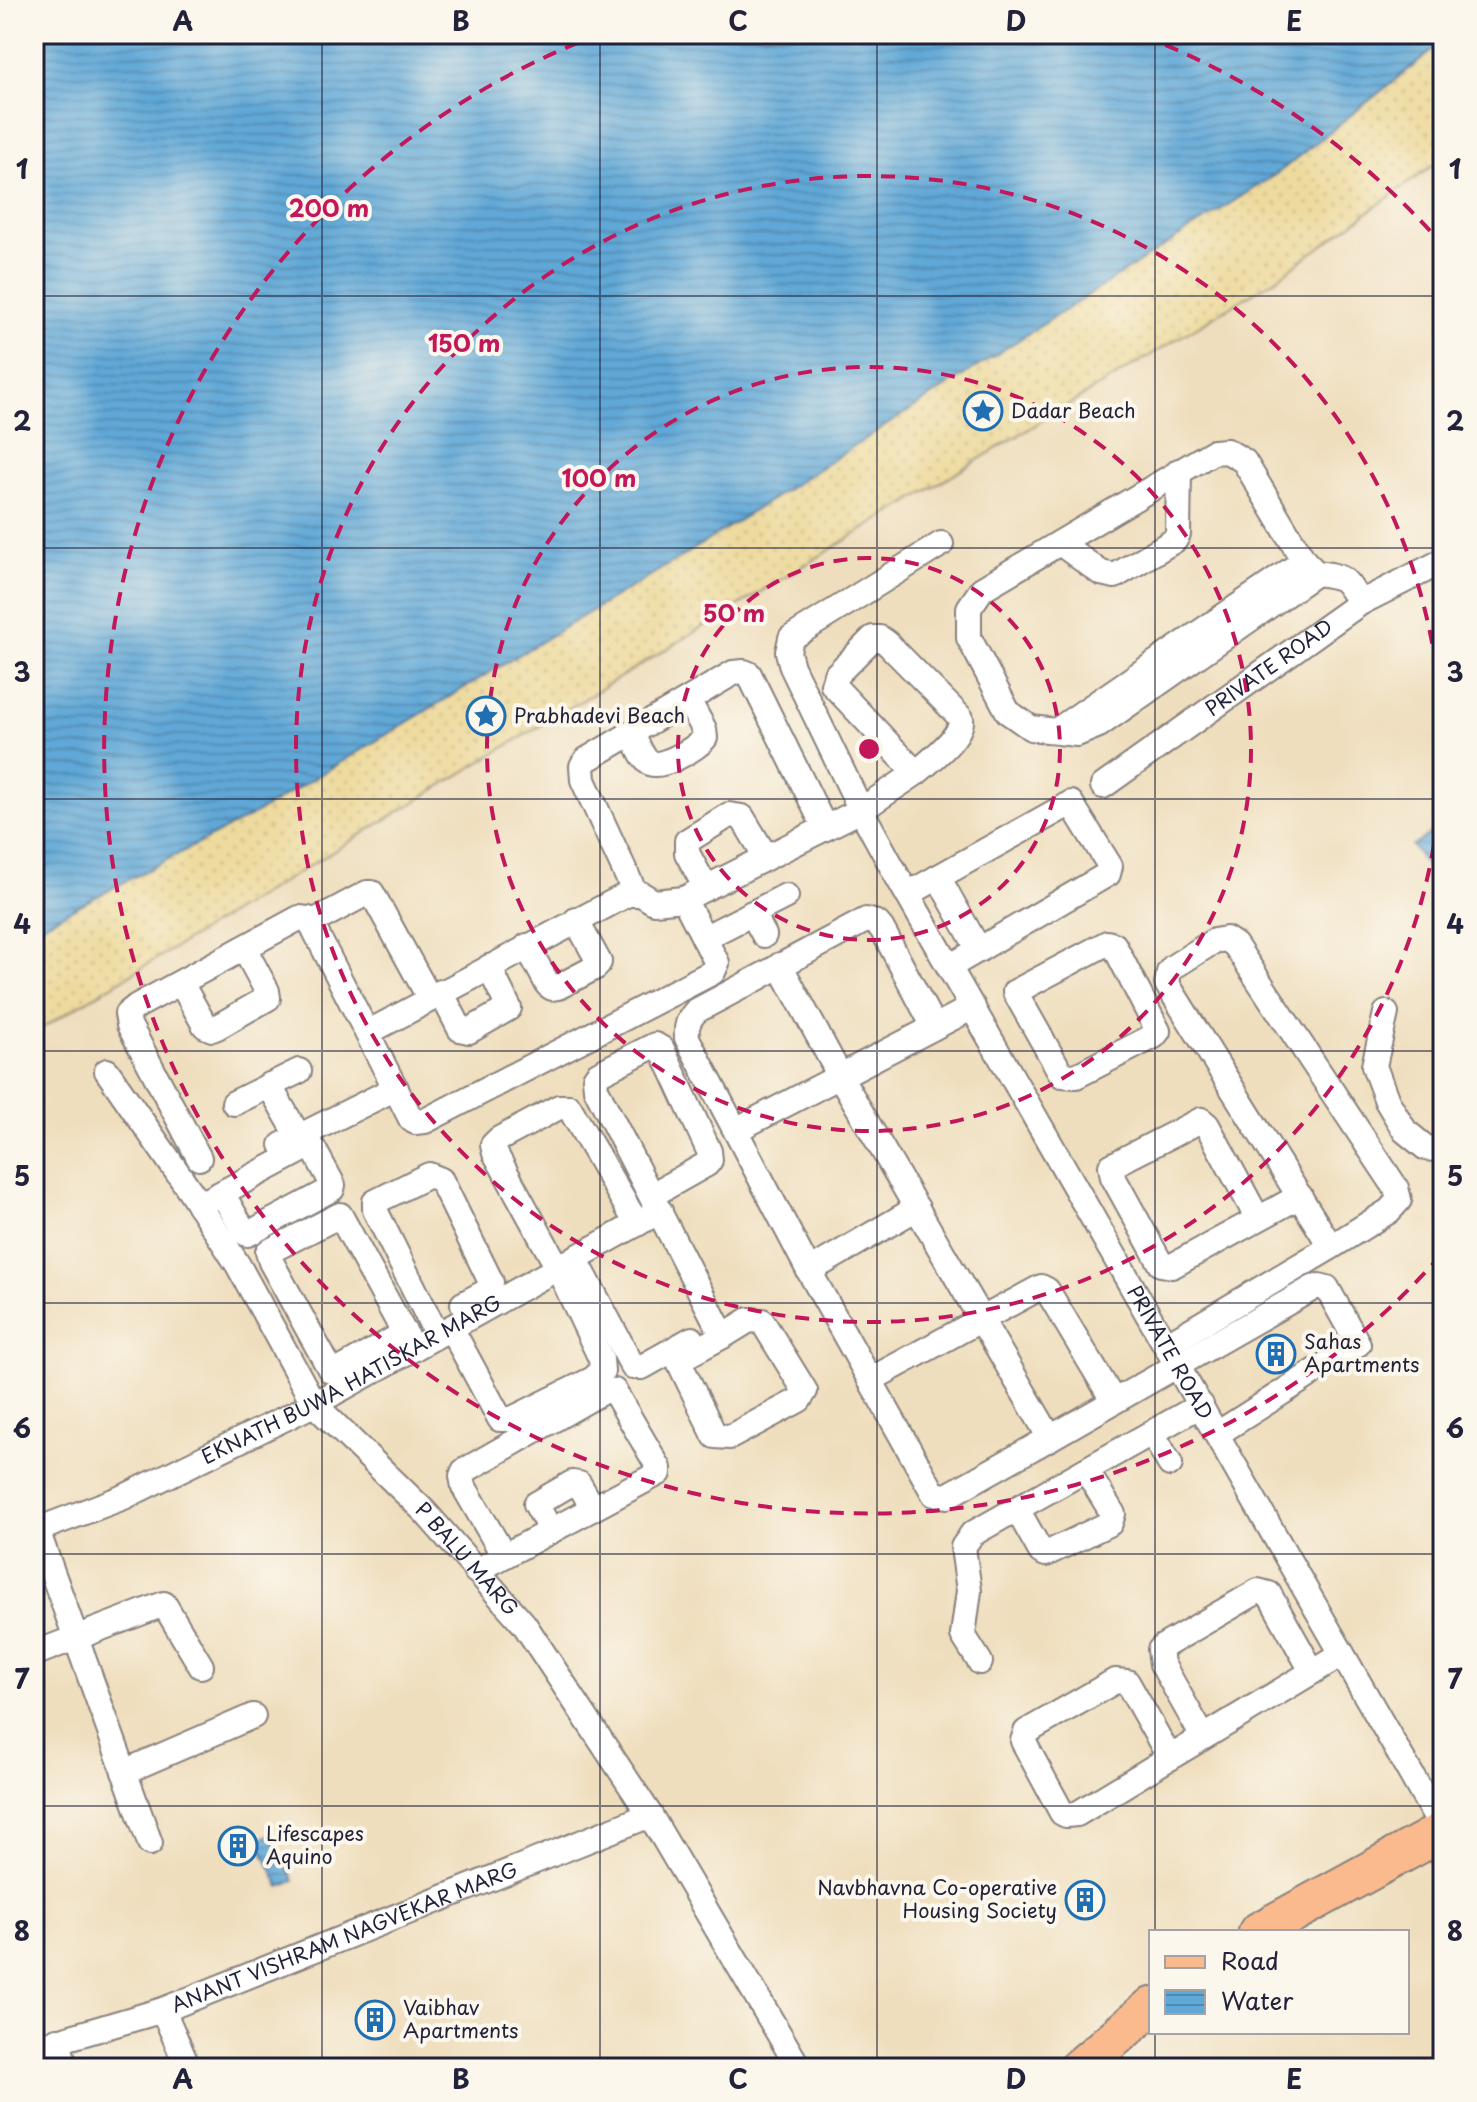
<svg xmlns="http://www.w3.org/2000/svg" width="1477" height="2102" viewBox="0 0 1477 2102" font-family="'Playpen Sans',sans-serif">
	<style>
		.sand { fill: url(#sand-dots); stroke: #887e6c; stroke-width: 2 }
		.water { fill: url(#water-rules); stroke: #416589; stroke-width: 2 }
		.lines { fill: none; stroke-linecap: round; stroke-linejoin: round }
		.minor-casing { stroke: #88807c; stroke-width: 28 }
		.primary-casing { stroke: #88807c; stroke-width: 42 }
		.minor { stroke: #fff; stroke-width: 24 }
		.primary { stroke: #fbba8d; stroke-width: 38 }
		.grid { fill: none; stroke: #22223b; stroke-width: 2; stroke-opacity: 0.55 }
		.ring { fill: none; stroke: #c2185b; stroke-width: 4; stroke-dasharray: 14 10 }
		.labels { text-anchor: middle; stroke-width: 8; stroke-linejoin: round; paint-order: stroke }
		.poi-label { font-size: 20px; fill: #22223b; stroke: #fbf7ec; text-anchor: start }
		.street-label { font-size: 20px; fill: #22223b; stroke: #fbf7ec }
		.centre { fill: #c2185b; stroke: #fbf7ec; stroke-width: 4 }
		.ring-label { font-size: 24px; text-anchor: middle; font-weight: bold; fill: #c2185b; stroke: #fbf7ec; stroke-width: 8; stroke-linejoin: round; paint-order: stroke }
		.neatline { fill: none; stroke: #22223b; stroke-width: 3 }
		.grid-label { font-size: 26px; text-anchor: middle; font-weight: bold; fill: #22223b }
	</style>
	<defs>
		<pattern id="sand-dots" width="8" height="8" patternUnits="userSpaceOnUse" patternTransform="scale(2)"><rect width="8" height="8" fill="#eeda9e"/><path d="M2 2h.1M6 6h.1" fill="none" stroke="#ccbb89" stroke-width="1.8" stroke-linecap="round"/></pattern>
		<pattern id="water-rules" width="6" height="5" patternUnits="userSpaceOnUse" patternTransform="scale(2)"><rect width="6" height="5" fill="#60a8d7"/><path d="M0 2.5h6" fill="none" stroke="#4f88b0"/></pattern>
	</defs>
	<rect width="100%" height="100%" fill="#fbf7ec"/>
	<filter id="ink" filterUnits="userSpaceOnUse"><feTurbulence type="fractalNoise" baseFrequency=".0125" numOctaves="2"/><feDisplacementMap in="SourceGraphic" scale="16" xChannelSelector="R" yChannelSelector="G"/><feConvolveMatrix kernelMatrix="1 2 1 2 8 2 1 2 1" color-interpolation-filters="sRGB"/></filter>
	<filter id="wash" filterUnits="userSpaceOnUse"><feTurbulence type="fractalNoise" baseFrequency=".006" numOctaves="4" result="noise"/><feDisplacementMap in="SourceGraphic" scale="32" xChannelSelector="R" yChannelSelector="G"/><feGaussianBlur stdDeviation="1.8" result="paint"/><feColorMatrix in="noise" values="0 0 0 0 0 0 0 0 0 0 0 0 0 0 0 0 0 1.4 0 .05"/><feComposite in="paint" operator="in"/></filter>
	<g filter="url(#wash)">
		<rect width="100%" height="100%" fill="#efdebd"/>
		<path class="sand" d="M1443,42V158L1276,279L34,1033V929L253,815L688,553L1279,172Z"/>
		<path class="water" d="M34,34H1443V42L1279,172L688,553L253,815L34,929Z
			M1443,825V868L1433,875L1412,846Z
			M271,1834L294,1881L280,1887L258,1840Z"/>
	</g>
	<g filter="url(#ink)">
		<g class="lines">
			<defs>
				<g id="minor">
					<path d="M1060,543L1101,573L1115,576L1175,540L1178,534L1179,471"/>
					<path id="s1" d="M941,544L791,638L788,652L792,667L861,810L897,876L1443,1830"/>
					<path d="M1304,561L1056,731L1031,728L1008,712L969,638V608L982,589L1213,452L1227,451L1244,461L1304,561L1316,573C1347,577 1343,577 1360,603"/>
					<path d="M1058,732L1077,734L1099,725L1316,573"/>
					<path d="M632,733C636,742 641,755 648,762C659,771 697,748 705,738L704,729L688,700"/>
					<path id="s2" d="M1103,786L1360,603L1443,561"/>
					<path d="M938,877L979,950"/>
					<path d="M706,888L687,853V841L729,815L742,817L766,857"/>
					<path d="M635,893L583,780L582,766L586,760L733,673L744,672L749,674L825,828"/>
					<path d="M908,894L1071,803L1110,866L1108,874L949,967"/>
					<path d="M684,899L861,810L916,773C929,762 964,735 961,718L887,643L880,638H873L836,675L833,685L916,773"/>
					<path d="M752,913L764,935"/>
					<path d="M704,938L786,896"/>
					<path d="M1107,943L1114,945L1158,1031L1154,1036L1076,1076L1062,1075L1015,992Z"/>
					<path d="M527,946L548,985L552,988L558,987L596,967L599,962L576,920"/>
					<path d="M780,965L840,1076L1050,1438L1313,1288L1319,1286L1327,1288L1358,1344L1217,1434"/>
					<path d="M181,983L205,1026L212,1029L217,1027L268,998L267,991L244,948"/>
					<path d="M441,992L460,1029L469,1031L509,1008L489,967"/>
					<path d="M1386,1013L1374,1066L1387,1101L1405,1131L1426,1148L1443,1150"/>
					<path d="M934,1027L882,929L877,923L866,920L696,1011C688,1020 686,1026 687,1038L809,1271L934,1494L947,1496L1050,1438"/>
					<path d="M367,1033L628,894H641L654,902L684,899L717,963L713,972L425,1121L415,1122L411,1119L311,923L367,893H372L430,999"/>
					<path id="s3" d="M107,1071L191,1192L238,1265L314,1404L425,1512L524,1624L650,1815L799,2068"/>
					<path d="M269,1085L299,1137"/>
					<path d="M234,1103L299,1071"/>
					<path d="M736,1130L973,1007"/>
					<path d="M282,1145L396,1088"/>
					<path d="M199,1158L129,1025L127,1014L137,1006L299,918L308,919L311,923"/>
					<path d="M652,1195L707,1164L710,1160L709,1151L662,1049L655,1045L598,1074L595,1078L596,1089L723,1336L749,1320L762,1321L805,1391L799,1400L730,1437L715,1436L680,1364L684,1357L723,1336"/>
					<path d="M199,1205L306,1148H313L333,1185L332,1189L248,1234L245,1233L222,1193"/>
					<path d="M1258,1219L1207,1125L1201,1120L1111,1166L1113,1177L1161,1264L1172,1266L1300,1196"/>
					<path d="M575,1258L633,1367H642L692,1339"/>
					<path d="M809,1271L917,1208"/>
					<path d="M451,1328L500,1419H512L593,1379L602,1371L601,1359L558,1268L495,1153L493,1145L499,1139L559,1107H569L637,1224"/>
					<path d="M405,1333L338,1371H331L271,1262L268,1252L340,1215L413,1349"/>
					<path d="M437,1335L375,1210V1202L429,1175L441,1180L491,1282L489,1290L463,1304"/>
					<path d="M1166,1345L1331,1247L1389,1211L1399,1200L1396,1188L1235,945L1226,939L1214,941L1173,967L1169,972L1167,984L1331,1247"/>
					<path d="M870,1380L1041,1287L1047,1290L1113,1400"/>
					<path d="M1152,1433L1170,1464"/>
					<path d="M1017,1509L1041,1552L1046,1554L1110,1523L1113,1514L1086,1470"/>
					<path d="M37,1530L150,1843"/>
					<path id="s4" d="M34,1531L124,1497L314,1404L660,1211"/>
					<path d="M551,1531L536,1504L572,1483L579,1484L593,1508"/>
					<path d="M476,1571L659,1473V1468L614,1391L605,1390L464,1471L462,1476L464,1487L504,1556"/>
					<path d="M36,1653L164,1604L201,1666"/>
					<path d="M980,1662L963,1635L969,1591L963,1547L972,1534L1201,1405"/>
					<path d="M1203,1737L1162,1664L1160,1650L1164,1646L1258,1591L1269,1594L1312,1671"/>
					<path d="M1170,1758L1127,1682L1115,1681L1026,1732L1023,1741L1062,1813L1066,1815L1077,1814C1165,1760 1254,1707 1342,1654"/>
					<path d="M124,1772L253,1716"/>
					<path d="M163,2010L188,2068"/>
					<path d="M57,2040L66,2068"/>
					<path id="s5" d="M34,2048L163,2010L650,1815"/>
				</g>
				<path id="primary" d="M1258,1932L1443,1831
					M1079,2068L1151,2007"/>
			</defs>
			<use href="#minor" class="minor-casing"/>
			<use href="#primary" class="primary-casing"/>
			<use href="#minor" class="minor"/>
			<use href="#primary" class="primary"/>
		</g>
	</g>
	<path class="grid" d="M322,34V2068M600,34V2068M877,34V2068M1155,34V1932M34,296H1443M34,548H1443M34,799H1443M34,1051H1443M34,1303H1443M34,1554H1443M34,1806H1443M1155,2032V2068"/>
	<g class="ring">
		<circle cx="869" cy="749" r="191"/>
		<circle cx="869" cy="749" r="382"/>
		<circle cx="869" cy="749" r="573"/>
		<path d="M1441 1255A764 764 0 1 1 595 36M1143 36A764 764 0 0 1 1441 243"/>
	</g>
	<defs>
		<symbol id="sight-ring" viewBox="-11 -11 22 22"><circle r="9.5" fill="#fbf7ec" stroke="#1f6fb2" stroke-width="1.5"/><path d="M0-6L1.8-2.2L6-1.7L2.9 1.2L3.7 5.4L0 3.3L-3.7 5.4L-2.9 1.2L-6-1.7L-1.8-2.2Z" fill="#1f6fb2"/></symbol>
		<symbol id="building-ring" viewBox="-11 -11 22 22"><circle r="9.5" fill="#fbf7ec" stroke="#1f6fb2" stroke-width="1.5"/><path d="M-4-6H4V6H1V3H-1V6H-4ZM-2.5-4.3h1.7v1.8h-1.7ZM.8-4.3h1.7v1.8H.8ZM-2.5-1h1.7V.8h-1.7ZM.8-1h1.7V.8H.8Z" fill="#1f6fb2"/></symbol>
	</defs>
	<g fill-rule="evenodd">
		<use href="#sight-ring" x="961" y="389" width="44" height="44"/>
		<use href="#sight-ring" x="464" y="694" width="44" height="44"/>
		<use href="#building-ring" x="1254" y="1332" width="44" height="44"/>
		<use href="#building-ring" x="216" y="1824" width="44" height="44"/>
		<use href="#building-ring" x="1063" y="1878" width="44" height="44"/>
		<use href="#building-ring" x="353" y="1998" width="44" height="44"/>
	</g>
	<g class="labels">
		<g class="poi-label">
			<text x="1011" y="418">Dadar Beach</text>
			<text x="514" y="723">Prabhadevi Beach</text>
			<text x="1304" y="1349">Sahas<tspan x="1304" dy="23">Apartments</tspan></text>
			<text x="266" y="1841">Lifescapes<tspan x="266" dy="23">Aquino</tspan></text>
			<text x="1057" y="1895" text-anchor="end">Navbhavna Co-operative<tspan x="1057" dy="23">Housing Society</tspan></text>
			<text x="403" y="2015">Vaibhav<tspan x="403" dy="23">Apartments</tspan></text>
		</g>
		<g class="street-label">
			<text dy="7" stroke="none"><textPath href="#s2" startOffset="204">PRIVATE ROAD</textPath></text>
			<text dy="7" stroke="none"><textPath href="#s1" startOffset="990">PRIVATE ROAD</textPath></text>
			<text dy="7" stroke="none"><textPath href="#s4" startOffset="352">EKNATH BUWA HATISKAR MARG</textPath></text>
			<text dy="7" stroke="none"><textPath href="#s3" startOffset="610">P BALU MARG</textPath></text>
			<text dy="7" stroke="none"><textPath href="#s5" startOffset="330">ANANT VISHRAM NAGVEKAR MARG</textPath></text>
		</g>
	</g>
	<circle cx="869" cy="749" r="12" class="centre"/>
	<g class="ring-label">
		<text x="329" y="217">200 m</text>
		<text x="464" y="352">150 m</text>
		<text x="599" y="487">100 m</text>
		<text x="734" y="622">50 m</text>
	</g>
	<rect width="1477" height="2102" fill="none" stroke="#fbf7ec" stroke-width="88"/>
	<rect x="1149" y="1930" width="260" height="104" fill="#fbf7ec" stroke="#a4a2a5" stroke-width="2"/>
	<rect x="1165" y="1956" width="40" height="12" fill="#fbba8d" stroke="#a4a2a5" stroke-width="2"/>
	<text x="1221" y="1970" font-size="24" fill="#22223b">Road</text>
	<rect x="1165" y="1990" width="40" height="24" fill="url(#water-rules)" stroke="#a4a2a5" stroke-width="2"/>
	<text x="1221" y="2010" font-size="24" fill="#22223b">Water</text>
	<rect x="44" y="44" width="1389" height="2014" class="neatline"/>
	<g class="grid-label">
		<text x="183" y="31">A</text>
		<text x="461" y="31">B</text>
		<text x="738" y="31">C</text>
		<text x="1016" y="31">D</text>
		<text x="1294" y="31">E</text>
		<text x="22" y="179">1</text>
		<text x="1455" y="179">1</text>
		<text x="22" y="431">2</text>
		<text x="1455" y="431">2</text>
		<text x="22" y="682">3</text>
		<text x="1455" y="682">3</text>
		<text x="22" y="934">4</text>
		<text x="1455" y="934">4</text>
		<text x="22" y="1186">5</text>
		<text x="1455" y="1186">5</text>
		<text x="22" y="1438">6</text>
		<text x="1455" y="1438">6</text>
		<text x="22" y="1689">7</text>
		<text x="1455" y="1689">7</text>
		<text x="22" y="1941">8</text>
		<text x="1455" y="1941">8</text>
		<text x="183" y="2089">A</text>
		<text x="461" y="2089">B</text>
		<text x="738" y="2089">C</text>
		<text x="1016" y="2089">D</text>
		<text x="1294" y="2089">E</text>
	</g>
</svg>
